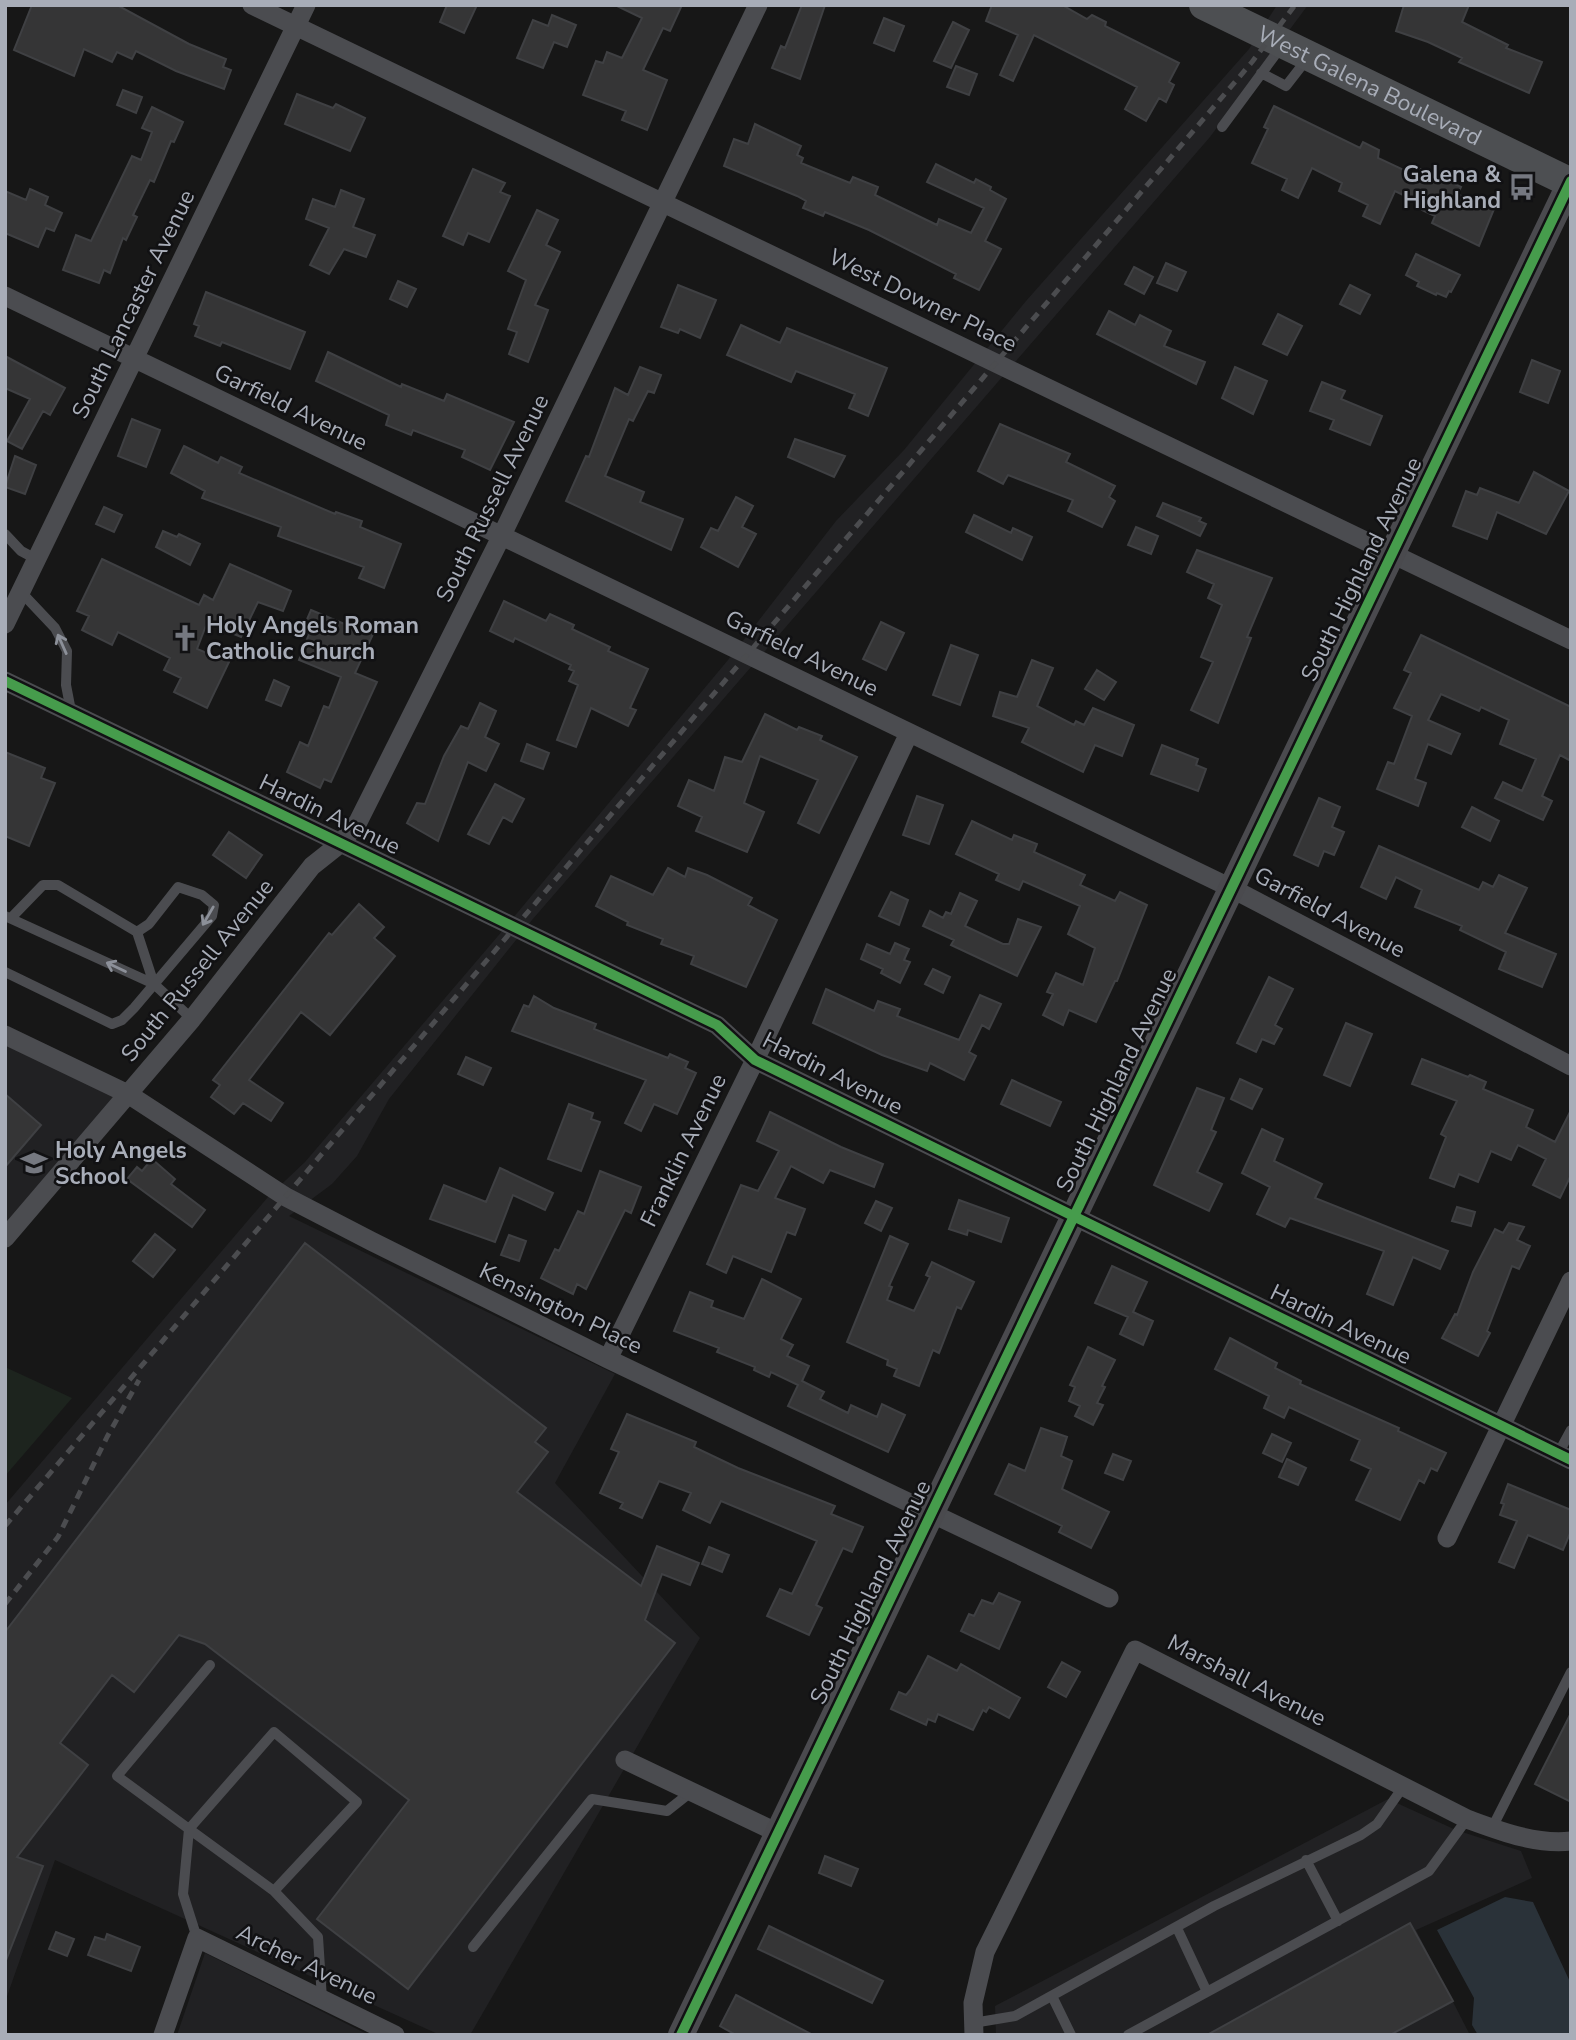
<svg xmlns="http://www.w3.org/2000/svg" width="1576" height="2040" viewBox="0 0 1576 2040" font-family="'Nunito Sans',sans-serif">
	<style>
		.built { fill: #212123 }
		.green { fill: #1d241e }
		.water { fill: #2a3239 }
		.building { fill: #353536; stroke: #3f4043; stroke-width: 2 }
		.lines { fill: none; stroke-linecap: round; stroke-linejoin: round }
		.lane { stroke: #4b4c50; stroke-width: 10 }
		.street { stroke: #4b4c50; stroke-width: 19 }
		.secondary { stroke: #4a4a4e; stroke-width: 26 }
		.primary { stroke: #4d4f52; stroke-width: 30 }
		.rail { stroke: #4b4c4f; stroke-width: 5; stroke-dasharray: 9 7; stroke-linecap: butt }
		.cycleway-casing { stroke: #111113; stroke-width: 15 }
		.cycleway { stroke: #469c4c; stroke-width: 10 }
		.oneway { stroke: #8c9099 }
		.labels { text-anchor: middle; stroke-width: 5; stroke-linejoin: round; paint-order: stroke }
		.street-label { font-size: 23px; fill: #a8adb8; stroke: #111113 }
		.poi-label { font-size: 23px; font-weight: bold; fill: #a8adb8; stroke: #111113; text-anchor: start }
	</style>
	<rect width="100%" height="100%" fill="#171717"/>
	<path class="built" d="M1277,5H1308L1210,137L532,920L389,1099L357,1156L332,1184L289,1216L615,1374L555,1483L700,1638L470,2035H440L55,1860L5,2002V1505L268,1197L305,1162L498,936L728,660L836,521L904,450L1026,301L1249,49Z
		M5,1040L121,1096L5,1231Z
		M1388,1799L1456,1830L1521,1851L1532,1878L1416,1930L1470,2035H996L995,2006Z
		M205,1953L369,2035H177Z"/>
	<path class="green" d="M5,1367L72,1398L5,1476Z"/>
	<path class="water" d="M1505,1897L1533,1902L1571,1984V2035H1478L1472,2025L1474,1998L1437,1930Z"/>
	<path class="building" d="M32,5H117L189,44L226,59L223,67L231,70L224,89L176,71L136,51L132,59L117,52L112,62L84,49L74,76L14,50Z
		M447,5H477L464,33L440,22Z
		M615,5H682L670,31L663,28L643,70L667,80L647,130L622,120L626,111L583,95L596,61L603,63L607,52L622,58L642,18Z
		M802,5H825L800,79L772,68L781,46L785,48Z
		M992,5H1062L1087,19L1092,15L1106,22L1105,26L1179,63L1169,82L1174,85L1166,102L1159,98L1146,121L1125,109L1137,87L1034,35L1013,81L1000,75L1018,35L986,21Z
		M1404,5H1469L1462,22L1508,45L1506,48L1542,62L1529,93L1459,62L1462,58L1428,42L1396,31Z
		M552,15L576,25L567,47L554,42L543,68L517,58L533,20L548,26Z
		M884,18L904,26L894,51L874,43Z
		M953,22L969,30L951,68L934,61Z
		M956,66L977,74L969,95L947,87Z
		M123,90L142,97L136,113L117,105Z
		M297,94L333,108L336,104L365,118L350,151L285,124Z
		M1274,106L1360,148L1363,142L1379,150L1378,158L1410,173L1413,166L1440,177L1461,187L1458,193L1461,196L1494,209L1479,246L1432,223L1435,216L1422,210L1424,205L1395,191L1380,224L1363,216L1368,205L1339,191L1342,183L1312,168L1298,198L1282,190L1287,179L1252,163L1268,129L1264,127Z
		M152,107L183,122L174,142L171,141L154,182L150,180L133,215L137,217L126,240L123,238L110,273L104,270L99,283L63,270L76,235L91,241L132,156L141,160L152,132L142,128Z
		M755,124L801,146L797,155L803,158L801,163L850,183L853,177L878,187L875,195L937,225L939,219L971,233L984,208L927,182L936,164L974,183L976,179L991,187L990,190L1006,199L985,241L1001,249L979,290L954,278L956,274L869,230L825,212L823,216L803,208L806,201L797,196L724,166L734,139L748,144Z
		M473,169L505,183L500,192L510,196L489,242L468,233L463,245L443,236Z
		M30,189L48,197L45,205L62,213L54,231L46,228L38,247L5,233V191L26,200Z
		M341,190L364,199L353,227L375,235L366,257L344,249L329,274L310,265L329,228L306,219L313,199L335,207Z
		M537,210L558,220L546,245L560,252L535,305L548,310L528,362L509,354L517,332L508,329L526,280L508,271Z
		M1416,254L1460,275L1451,292L1449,291L1446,297L1437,293L1436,295L1417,286L1419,282L1406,275Z
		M1166,263L1186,272L1177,291L1157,283Z
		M1134,267L1153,277L1144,294L1125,284Z
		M398,281L416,289L407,307L390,299Z
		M678,285L716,300L700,338L680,329L678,333L661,327Z
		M1350,285L1370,295L1360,314L1340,304Z
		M206,292L305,332L290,369L222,342L220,346L195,336L199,326L194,324Z
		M1109,311L1135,325L1140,315L1171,331L1164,346L1205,362L1196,384L1097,334Z
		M1278,314L1302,326L1287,355L1263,344Z
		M741,325L780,343L787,328L887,368L868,416L849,408L855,394L796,371L791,382L727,355Z
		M328,352L401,387L402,384L444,401L447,394L514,422L490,470L462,457L465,450L413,430L411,435L386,425L389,415L316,381Z
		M5,356L65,388L50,415L43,411L22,449L7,441L30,399L5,388Z
		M1532,360L1560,371L1548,403L1520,392Z
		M640,367L661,375L654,393L648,391L633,421L629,419L605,476L644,492L640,502L683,519L671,550L566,501L586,456L589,457L615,388L628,395Z
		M1235,367L1267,381L1253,414L1222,398Z
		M1322,382L1345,391L1341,399L1382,416L1370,445L1330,429L1334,420L1310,411Z
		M132,419L160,430L146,467L118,456Z
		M1000,424L1070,454L1066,462L1115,486L1109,497L1115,501L1102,527L1068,511L1073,500L1008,475L1003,484L978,471Z
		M795,439L845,456L834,477L788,457Z
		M184,446L218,463L221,457L242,467L239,473L335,514L336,512L362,521L360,527L401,544L384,588L359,578L364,567L278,536L281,527L202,498L205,491L171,473Z
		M15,456L36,465L25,494L5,487Z
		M1534,472L1569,491L1546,534L1497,512L1487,539L1453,526L1466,491L1477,495L1480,488L1519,503Z
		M736,497L753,506L742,527L756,534L738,567L701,547L711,528L718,531Z
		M1163,503L1201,518L1199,521L1206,524L1200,536L1157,516Z
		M104,507L122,515L114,532L96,524Z
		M974,515L1011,533L1013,528L1032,537L1022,560L966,532Z
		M1136,527L1158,536L1151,554L1128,545Z
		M163,531L177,537L179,534L200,544L190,565L156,547Z
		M1197,550L1272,578L1247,637L1251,638L1218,723L1191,710L1213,662L1201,657L1222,605L1208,598L1214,584L1187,572Z
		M102,559L199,605L204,595L213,600L230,564L291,591L283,611L258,602L241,637L207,623L197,649L229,662L207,708L174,692L181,678L164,670L170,658L118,632L112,645L82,630L89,616L77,611Z
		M504,601L546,621L550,614L574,625L572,629L610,647L608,651L648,669L630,708L636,710L628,726L591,708L576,747L557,740L578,685L569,681L574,671L569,669L571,665L515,638L513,642L490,631Z
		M311,610L354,628L356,624L374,632L355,673L377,682L331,782L324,779L320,788L287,772L300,742L308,746L324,706L329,708L341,677L299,660L309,634L302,631Z
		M881,622L904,633L886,670L863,659Z
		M1421,635L1571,707V761L1560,755L1542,796L1552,801L1543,820L1495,798L1503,782L1522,791L1536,759L1500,744L1509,720L1481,707L1479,711L1441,694L1428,720L1460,734L1451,754L1428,744L1415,779L1426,783L1418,806L1377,789L1388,762L1394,764L1412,716L1394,708L1411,673L1404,670Z
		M951,645L978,655L960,705L933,695Z
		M1032,660L1053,668L1037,706L1074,725L1076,721L1084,725L1093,708L1134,725L1122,756L1095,745L1083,772L1022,742L1029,728L993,716L1000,692L1017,697Z
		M1097,670L1116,682L1104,700L1085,689Z
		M274,680L289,687L281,706L266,700Z
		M480,703L496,711L485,737L499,744L486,771L468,762L438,841L407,823L417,803L425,804L444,756L461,726L468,729Z
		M765,714L797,730L799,727L822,736L820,740L857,757L819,833L798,823L818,780L760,756L744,803L764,812L747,852L696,831L702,817L678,806L689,780L714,791L725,757L742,762Z
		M527,744L549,753L543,769L521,761Z
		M1162,745L1198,759L1196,765L1206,769L1198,791L1151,774Z
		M5,752L45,768L41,778L55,783L29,846L5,836Z
		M495,784L524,799L512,822L503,817L489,844L468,834Z
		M917,796L943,805L929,844L903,835Z
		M1319,798L1340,807L1332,827L1344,832L1334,855L1324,851L1318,866L1294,855Z
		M1472,807L1499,821L1490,841L1462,827Z
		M972,821L1012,840L1014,835L1037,844L1034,852L1085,875L1080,885L1115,901L1120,892L1147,905L1117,981H1115L1096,1022L1069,1010L1063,1025L1043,1015L1053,994L1047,992L1056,973L1083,985L1095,948L1068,934L1080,906L1023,881L1019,890L996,880L999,874L956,854Z
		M229,832L262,855L246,878L213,855Z
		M1379,846L1479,890L1483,882L1493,887L1499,875L1527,888L1505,933L1556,954L1542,987L1499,969L1506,952L1460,930L1462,926L1415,907L1422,890L1396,877L1386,899L1361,887Z
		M668,868L685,877L688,868L707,875L752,898L748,905L777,920L746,987L691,964L694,956L661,944L663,939L627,925L628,922L596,906L611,876L653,895Z
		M891,892L908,900L899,925L879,916Z
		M960,893L977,901L965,926L1003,944H1009L1018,919L1041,927L1017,976L951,945L954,940L923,926L930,911L943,918L946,912L951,914Z
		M359,904L384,927L374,938L395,956L330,1035L301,1012L249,1080L283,1103L271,1121L243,1103L234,1114L211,1097L220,1085L213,1080L329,933L332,935Z
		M895,943L909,949L904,960L910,962L900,983L881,973L883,969L861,959L867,944L890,954Z
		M933,969L950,977L943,993L925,984Z
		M1269,977L1293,989L1275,1025L1282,1029L1274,1044L1262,1039L1256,1052L1237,1043Z
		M826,989L874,1011L878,1001L900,1009L897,1016L959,1040L980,995L1001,1004L989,1029L982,1025L969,1052L976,1056L964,1080L930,1063L927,1071L882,1055L813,1023Z
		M534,996L554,1008L596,1024L594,1029L668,1058L670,1054L688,1062L685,1068L696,1073L677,1114L654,1104L641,1131L625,1123L646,1080L512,1031L524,1005L529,1007Z
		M1346,1023L1372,1034L1350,1086L1324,1075Z
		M466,1057L491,1068L483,1085L458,1074Z
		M1422,1059L1468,1077L1470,1075L1486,1082L1483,1089L1533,1110L1526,1127L1555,1142L1571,1110V1175L1560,1198L1533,1185L1546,1159L1518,1145L1511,1160L1491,1151L1478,1182L1459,1174L1454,1187L1430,1178L1446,1137L1441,1134L1457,1101L1412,1084Z
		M1240,1079L1262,1089L1252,1109L1231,1099Z
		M1012,1080L1061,1102L1050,1126L1001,1104Z
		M1197,1088L1224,1098L1211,1130L1216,1132L1197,1172L1222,1184L1209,1211L1154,1185Z
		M5,1094L41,1125L5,1167Z
		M569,1104L593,1113L591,1119L600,1122L581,1171L548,1159Z
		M770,1112L841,1147L883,1164L874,1187L830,1170L823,1183L791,1166L775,1198L805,1209L795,1235L787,1232L771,1272L733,1256L726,1273L707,1264L741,1185L758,1191L779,1151L757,1141Z
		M1262,1129L1283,1139L1274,1161L1322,1184L1315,1198L1448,1251L1440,1269L1413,1257L1393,1305L1367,1294L1384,1251L1290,1218L1285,1227L1257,1214L1270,1187L1242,1173Z
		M152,1159L175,1179L171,1184L205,1210L192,1227L127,1179L137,1167L142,1171Z
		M500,1168L553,1193L545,1210L513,1195L495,1242L430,1219L444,1185L486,1202Z
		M600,1171L641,1187L631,1213L625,1210L586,1289L577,1284L573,1294L541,1278L555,1249L559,1251L578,1211L584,1214Z
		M959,1200L1009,1218L1001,1242L968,1230L967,1235L949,1229Z
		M876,1201L892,1208L881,1231L865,1223Z
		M1457,1207L1475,1212L1471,1226L1452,1221Z
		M1509,1223L1524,1227L1517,1240L1530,1246L1519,1269L1512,1266L1487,1331L1490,1333L1478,1356L1442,1338L1455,1314L1457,1315L1473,1272L1495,1229L1503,1233Z
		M155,1234L175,1250L153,1277L133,1261Z
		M509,1235L526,1241L519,1261L501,1255Z
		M890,1236L908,1244L889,1286L892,1287L887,1300L914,1311L930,1277L926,1275L932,1262L974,1282L961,1309L957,1307L939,1353L933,1350L919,1386L894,1376L897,1369L887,1365L888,1360L847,1342Z
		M305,1243L546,1428L535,1442L548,1452L517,1492L641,1586L657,1546L699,1563L690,1585L662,1574L645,1620L675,1643L408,1989L317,1919L409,1800L205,1644L179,1635L134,1692L112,1675L60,1743L88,1765L17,1857L43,1866L5,1963V1632Z
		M1112,1266L1147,1282L1133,1312L1153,1321L1143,1345L1120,1334L1128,1317L1095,1303Z
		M762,1279L801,1299L781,1339L793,1345L787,1356L809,1366L802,1381L824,1392L820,1399L848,1413L851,1405L877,1417L882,1404L905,1415L888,1452L788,1406L798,1385L771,1372L769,1377L754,1370L755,1367L717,1352L719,1348L674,1331L690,1292L713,1301L711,1307L744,1319Z
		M1230,1338L1277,1363L1275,1368L1301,1381L1300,1384L1399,1428L1398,1431L1446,1453L1437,1471L1431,1468L1424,1483L1419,1480L1400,1520L1356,1500L1371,1469L1351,1460L1360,1440L1289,1407L1284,1418L1264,1408L1269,1396L1215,1369Z
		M1088,1347L1115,1360L1102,1386L1105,1387L1097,1403L1103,1405L1093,1425L1075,1416L1080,1406L1069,1401L1075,1387L1070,1385Z
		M627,1414L696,1442L694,1447L738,1468L835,1506L831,1514L863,1527L852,1552L843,1548L816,1605L822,1608L809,1635L767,1616L780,1589L792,1594L817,1541L721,1501L710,1523L683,1510L691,1493L659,1481L642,1518L620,1508L623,1503L600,1493L619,1452L611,1449Z
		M1041,1428L1067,1437L1061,1456L1072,1461L1062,1489L1109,1512L1091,1548L1059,1532L1062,1526L995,1494L1009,1464L1025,1471Z
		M1272,1434L1291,1443L1282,1462L1263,1453Z
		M1113,1454L1131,1461L1123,1480L1105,1473Z
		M1287,1459L1306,1468L1298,1485L1279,1477Z
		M1508,1484L1571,1510V1531L1563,1550L1528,1535L1514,1568L1499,1562L1517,1521L1500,1515L1504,1504L1501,1503Z
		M709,1547L729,1555L722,1572L702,1564Z
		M999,1593L1020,1602L999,1649L961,1631L969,1614L974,1616L982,1600L993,1604Z
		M928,1656L957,1671L961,1664L1020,1698L1009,1718L989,1707L986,1712L983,1710L973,1730L938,1714L935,1722L928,1719L926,1725L891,1709L899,1692L906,1695L911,1689Z
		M1062,1662L1080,1672L1066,1697L1048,1687Z
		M1571,1713V1802L1535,1784Z
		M825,1856L858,1869L851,1886L819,1873Z
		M1410,1923L1453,2001L1390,2035H1207Z
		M769,1926L883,1981L872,2003L758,1949Z
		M56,1932L74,1939L67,1956L49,1949Z
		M107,1934L140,1947L131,1971L88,1955L95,1937L105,1940Z
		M736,1995L813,2035H736L720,2026Z"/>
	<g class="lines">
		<path class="lane" d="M1261,73L1286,86L1307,59
			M1222,127L1281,47
			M5,534L21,551L36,559
			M21,592L55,628L67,651L66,685L71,711
			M5,916L154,984L192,1019
			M11,918L43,885H58L137,932L154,984
			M5,972L112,1024L122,1020L134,1008L212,916L214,905L202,895L178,887L149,924L137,932
			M1558,1454L1571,1430
			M274,1732L357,1802L274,1891L189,1829Z
			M1492,1828L1571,1672
			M1306,1860L1338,1921
			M274,1891L318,1937L322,1999
			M1177,1928L1207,1992
			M197,1938L183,1894L189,1829L117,1776L210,1665
			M473,1947L592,1799L667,1811L691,1792
			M1052,1996L1071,2035
			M973,2023L1015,2016L1214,1906L1361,1835L1377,1824L1403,1787
			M1128,2035L1429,1871L1467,1819"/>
		<path class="street" d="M252,5L1571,640
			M5,296L1231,888L1571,1066
			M5,624L306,5
			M5,681L717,1025L755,1060L1571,1460
			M5,1035L128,1094L286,1197L371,1241L608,1359L1109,1598
			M5,1238L192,1019L312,866L341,843L358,822L502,535L758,5
			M608,1359L755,1060L909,733
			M1447,1538L1571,1281
			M625,1760L778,1833
			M163,2035L197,1938L395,2035
			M974,2035L973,2003L985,1952L1135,1650L1467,1819C1500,1831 1535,1845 1571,1841"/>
		<path class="secondary" d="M681,2035L1571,181"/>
		<path class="primary" id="s1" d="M1204,5L1571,183"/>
		<path class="rail" d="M5,1526L1252,62L1295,5
			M5,1604L58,1537L107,1437L139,1380"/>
		<defs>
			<path id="cycleway" d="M5,681L717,1025L755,1060L1571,1460
				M681,2035L1571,181"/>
		</defs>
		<use href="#cycleway" class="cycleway-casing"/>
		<use href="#cycleway" class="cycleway"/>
	</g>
	<defs><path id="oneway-shaft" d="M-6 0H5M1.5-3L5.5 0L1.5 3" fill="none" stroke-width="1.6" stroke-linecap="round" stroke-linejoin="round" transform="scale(1.75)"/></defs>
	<g class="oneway">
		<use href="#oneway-shaft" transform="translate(62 644) rotate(-114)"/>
		<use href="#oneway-shaft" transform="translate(208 916) rotate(120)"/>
		<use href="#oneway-shaft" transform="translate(116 967) rotate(-155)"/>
	</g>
	<defs>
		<symbol id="bus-bare" viewBox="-9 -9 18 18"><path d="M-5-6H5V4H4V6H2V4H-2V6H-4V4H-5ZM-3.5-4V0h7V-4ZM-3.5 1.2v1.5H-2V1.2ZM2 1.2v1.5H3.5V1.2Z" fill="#757880" stroke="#111113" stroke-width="2.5" paint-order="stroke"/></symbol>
		<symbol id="church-bare" viewBox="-9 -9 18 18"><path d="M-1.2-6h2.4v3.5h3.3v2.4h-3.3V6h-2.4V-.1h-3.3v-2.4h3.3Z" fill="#757880" stroke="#111113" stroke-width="2.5" paint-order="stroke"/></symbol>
		<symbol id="school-bare" viewBox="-9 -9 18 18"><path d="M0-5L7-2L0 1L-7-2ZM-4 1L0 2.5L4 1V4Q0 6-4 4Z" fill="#757880" stroke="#111113" stroke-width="2.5" paint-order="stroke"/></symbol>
	</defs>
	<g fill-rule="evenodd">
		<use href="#bus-bare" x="1503" y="168" width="38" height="38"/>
		<use href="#church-bare" x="166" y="619" width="38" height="38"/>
		<use href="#school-bare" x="15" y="1144" width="38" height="38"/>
	</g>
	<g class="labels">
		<g class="street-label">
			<text dy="8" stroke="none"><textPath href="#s1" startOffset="184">West Galena Boulevard</textPath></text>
			<text transform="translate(923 300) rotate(26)" y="8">West Downer Place</text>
			<text transform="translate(133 304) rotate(-64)" y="8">South Lancaster Avenue</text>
			<text transform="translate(291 407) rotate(26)" y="8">Garfield Avenue</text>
			<text transform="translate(492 498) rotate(-64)" y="8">South Russell Avenue</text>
			<text transform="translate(1361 569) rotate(-64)" y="8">South Highland Avenue</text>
			<text transform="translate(802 653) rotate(26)" y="8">Garfield Avenue</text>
			<text transform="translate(330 814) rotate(26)" y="8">Hardin Avenue</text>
			<text transform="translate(1330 912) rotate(28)" y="8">Garfield Avenue</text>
			<text transform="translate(197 970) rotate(-51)" y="8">South Russell Avenue</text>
			<text transform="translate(833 1073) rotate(27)" y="8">Hardin Avenue</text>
			<text transform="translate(1116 1080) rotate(-64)" y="8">South Highland Avenue</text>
			<text transform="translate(683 1150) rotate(-64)" y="8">Franklin Avenue</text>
			<text transform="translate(561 1308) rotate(26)" y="8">Kensington Place</text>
			<text transform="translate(1341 1324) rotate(26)" y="8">Hardin Avenue</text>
			<text transform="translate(870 1592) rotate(-64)" y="8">South Highland Avenue</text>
			<text transform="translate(1247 1680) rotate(27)" y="8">Marshall Avenue</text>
			<text transform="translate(307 1964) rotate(26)" y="8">Archer Avenue</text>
		</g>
		<g class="poi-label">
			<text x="1501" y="182" text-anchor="end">Galena &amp;<tspan x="1501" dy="26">Highland</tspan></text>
			<text x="206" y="633">Holy Angels Roman<tspan x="206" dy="26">Catholic Church</tspan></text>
			<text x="55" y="1158">Holy Angels<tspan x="55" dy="26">School</tspan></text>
		</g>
	</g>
	<rect width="1576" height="2040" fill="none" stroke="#a8adb8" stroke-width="14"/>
</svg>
